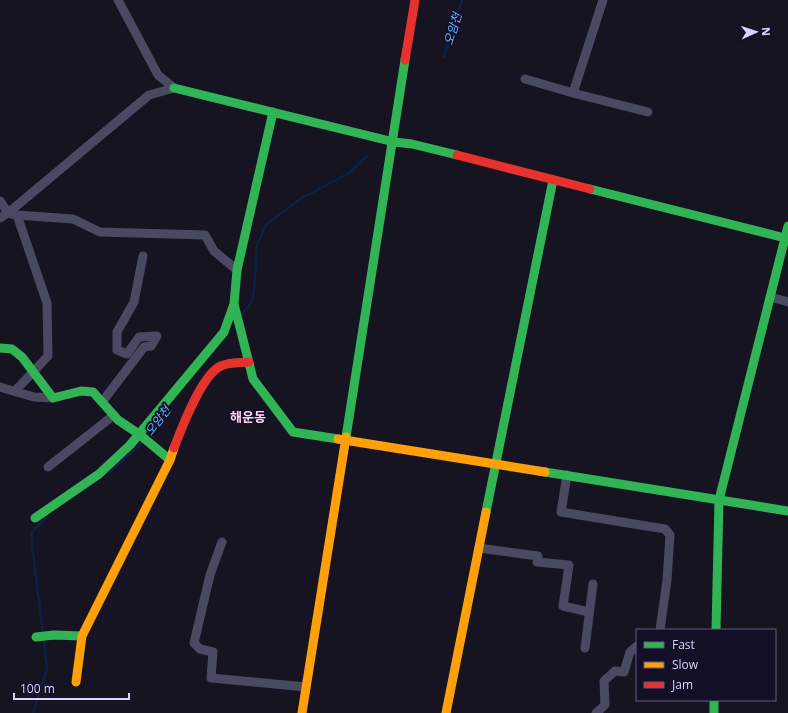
<svg xmlns="http://www.w3.org/2000/svg" width="788" height="713" viewBox="0 0 788 713" font-family="'Open Sans','Noto Sans KR',sans-serif">
	<style>
		.lines { fill: none; stroke-linecap: round; stroke-linejoin: round }
		.stream { stroke: #0d2144; stroke-width: 2.5 }
		.street { stroke: #4a4962; stroke-width: 9 }
		.fast { stroke: #30b455; stroke-width: 9 }
		.slow { stroke: #ff9f0a; stroke-width: 9 }
		.jam { stroke: #e5322d; stroke-width: 9 }
		.labels { text-anchor: middle; stroke-width: 4; stroke-linejoin: round; paint-order: stroke }
		.water-label { font-size: 12px; font-style: italic; fill: #62b6ff; stroke: #130f26 }
		.quarter-label { font-size: 13px; font-weight: bold; fill: #ffd6f0; stroke: #130f26 }
	</style>
	<rect width="100%" height="100%" fill="#161421"/>
	<g class="lines">
		<path class="stream" d="M444,57L462,0
			M242,314L251,303L254,291L257,245L266,225L300,199L349,173L367,156
			M147,436L165,413
			M110,472L142,443
			M43,633L32,544V532L46,518
			M33,713L47,668L44,640"/>
		<path class="street" d="M118,0L158,75L174,88
			M525,79L573,93L648,112
			M573,93L603,0
			M0,201L8,213L17,215L47,303L48,356L15,391
			M17,215L73,219L100,232L205,235L214,251L237,270
			M0,218L8,213L149,95L174,88
			M770,297L788,302
			M0,387L34,397L53,398
			M102,402L144,347L151,346L157,336L139,337L127,354L117,350V332L134,302L143,256
			M48,467L114,415
			M567,475L561,512L665,529L670,535L667,580L660,630
			M222,542L210,575L194,643L200,649L213,652L211,678L306,687
			M479,548L538,556L537,562L569,565L563,606L589,612
			M585,648L593,584
			M596,713L605,705L604,681L615,671L624,672L630,652L637,646"/>
		<path class="fast" d="M174,88L394,142L412,144L457,155
			M273,112L237,270L234,304L253,379L293,432L338,439
			M590,189L785,238
			M0,348L12,349L22,357L53,398L81,391L93,392L118,420L139,434L170,460
			M346,437L405,60
			M545,472L788,511
			M486,512L553,180
			M35,518L99,474L130,445L224,332L234,304
			M716,630L719,500L788,226
			M36,637L54,635L82,636
			M714,700V713"/>
		<path class="slow" d="M338,439L545,472
			M76,682L82,636L170,460L174,448
			M302,713L346,437
			M446,713L486,512"/>
		<path class="jam" d="M405,60L415,0
			M457,155L590,189
			M174,448C182,427 202,374 221,366C229,362 241,363 249,362"/>
	</g>
	<g class="labels">
		<g class="water-label">
			<text transform="translate(453 29) rotate(-73)" y="4">오암천</text>
			<text transform="translate(158 421) rotate(-52)" y="4">오암천</text>
		</g>
		<g class="quarter-label">
			<text x="248" y="422">해운동</text>
		</g>
	</g>
	<rect x="636" y="629" width="140" height="72" fill="#130f26" stroke="#625e7d"/>
	<rect x="644" y="642" width="20" height="6" fill="#30b455" stroke="#625e7d"/>
	<text x="672" y="649" font-size="12" fill="#d9d4ff">Fast</text>
	<rect x="644" y="662" width="20" height="6" fill="#ff9f0a" stroke="#625e7d"/>
	<text x="672" y="669" font-size="12" fill="#d9d4ff">Slow</text>
	<rect x="644" y="682" width="20" height="6" fill="#e5322d" stroke="#625e7d"/>
	<text x="672" y="689" font-size="12" fill="#d9d4ff">Jam</text>
	<g transform="translate(756 32) rotate(87)" stroke="#130f26" stroke-width="3" paint-order="stroke">
	<path d="M0-3L7 15L0 10L-7 15Z" fill="#d9d4ff"/>
	<text y="-6" font-size="11" font-weight="bold" text-anchor="middle" fill="#d9d4ff">N</text>
	</g>
	<path d="M14 693v6h115v-6" fill="none" stroke="#d9d4ff" stroke-width="2"/>
	<text x="20" y="693" font-size="12" fill="#d9d4ff" stroke="#130f26" stroke-width="3" paint-order="stroke">100 m</text>
</svg>
